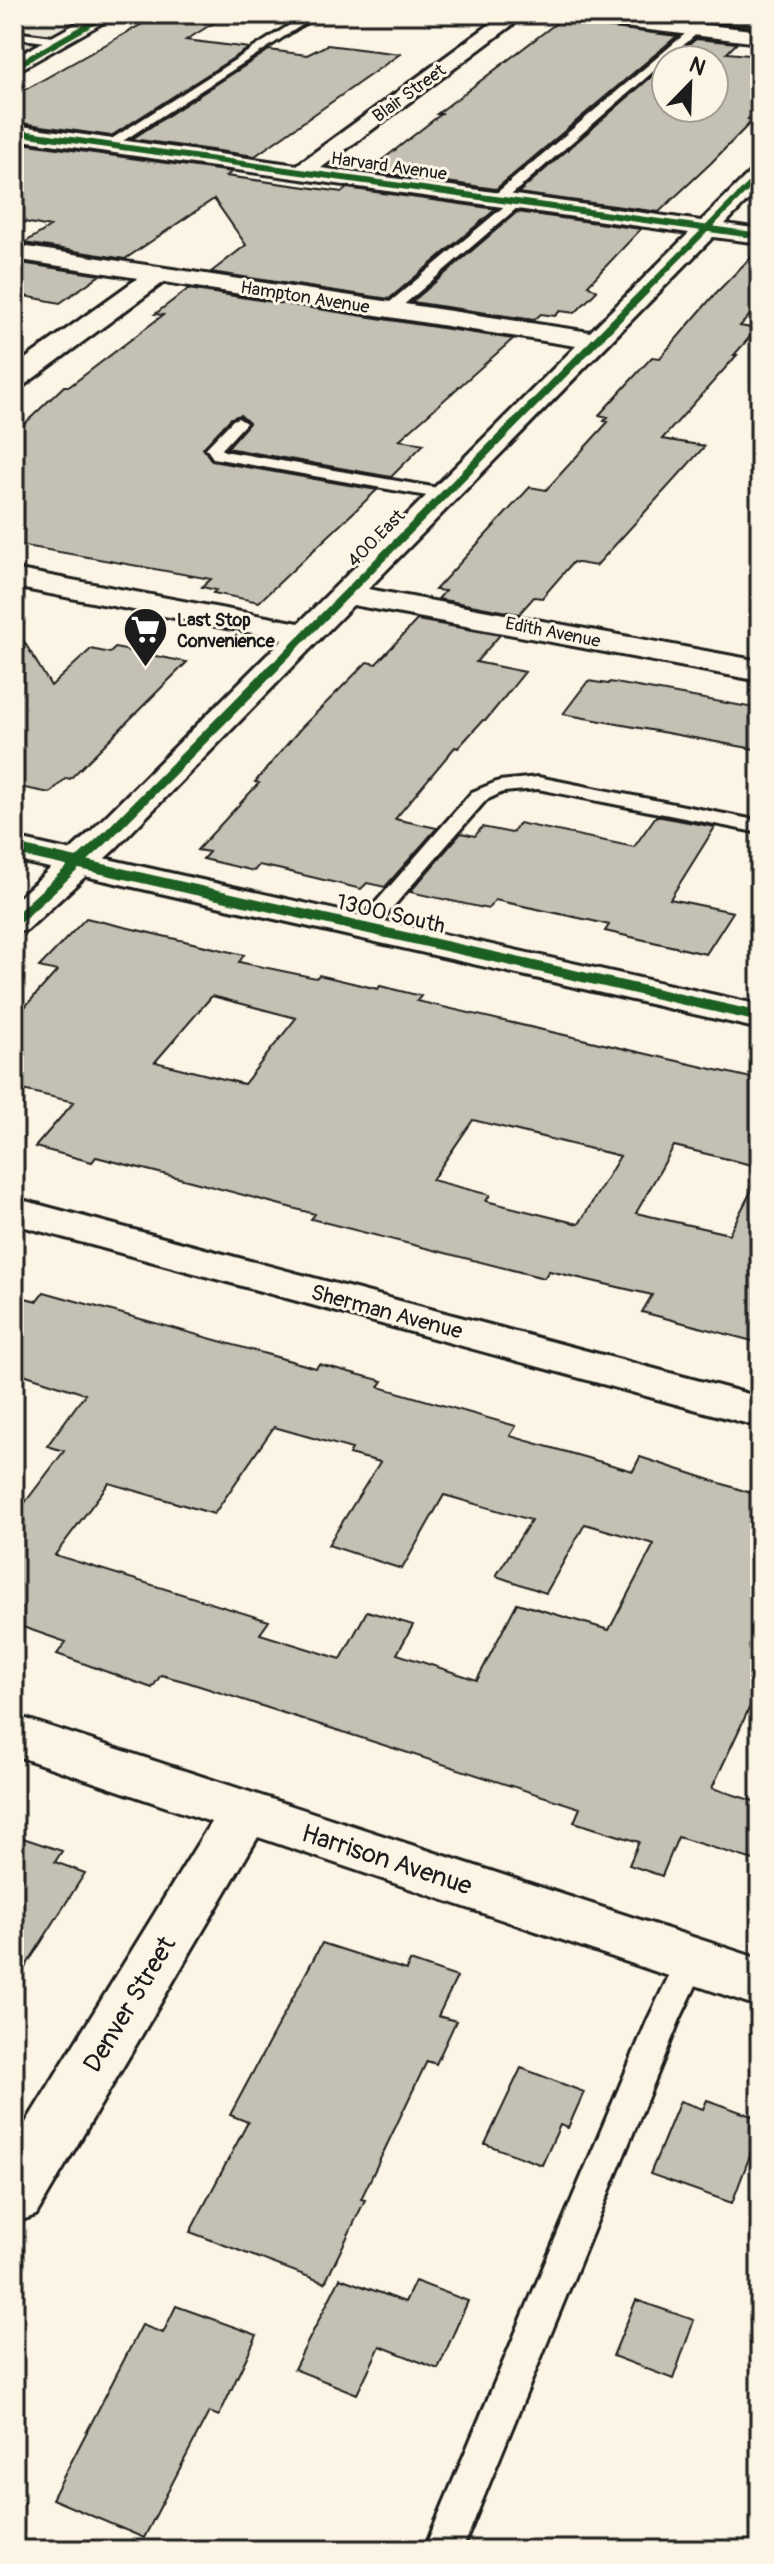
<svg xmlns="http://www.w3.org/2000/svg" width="774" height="2564" viewBox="0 0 774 2564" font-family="Pangolin,sans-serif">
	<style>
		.built { fill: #ebe5d6 }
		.building { fill: #c4c0b3; stroke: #1c1c1c; stroke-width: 2; fill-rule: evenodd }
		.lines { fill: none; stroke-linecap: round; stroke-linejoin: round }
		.lane-casing { stroke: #1c1c1c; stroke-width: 6 }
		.street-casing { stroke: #1c1c1c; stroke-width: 6 }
		.secondary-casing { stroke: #1c1c1c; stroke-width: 6 }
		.lane { fill: #fcf5e5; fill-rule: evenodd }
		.street { fill: #fcf5e5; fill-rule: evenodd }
		.secondary { fill: #fcf5e5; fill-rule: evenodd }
		.cycleway-far2-casing { stroke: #fcf5e5; stroke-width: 9 }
		.cycleway-far1-casing { stroke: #fcf5e5; stroke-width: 11 }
		.cycleway-casing { stroke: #fcf5e5; stroke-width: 14 }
		.cycleway-far2 { stroke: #1b5e20; stroke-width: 6 }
		.cycleway-far1 { stroke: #1b5e20; stroke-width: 8 }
		.cycleway { stroke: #1b5e20; stroke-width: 10 }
		.labels { text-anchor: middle; stroke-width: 6; stroke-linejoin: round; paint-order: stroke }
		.far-street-label { font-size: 18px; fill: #1c1c1c; stroke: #fcf5e5 }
		.far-poi-label { font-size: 18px; font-weight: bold; fill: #1c1c1c; stroke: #fcf5e5; text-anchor: start }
		.street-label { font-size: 22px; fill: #1c1c1c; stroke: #fcf5e5 }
		.near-street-label { font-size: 26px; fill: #1c1c1c; stroke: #fcf5e5 }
	</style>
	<rect width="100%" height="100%" fill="#fcf5e5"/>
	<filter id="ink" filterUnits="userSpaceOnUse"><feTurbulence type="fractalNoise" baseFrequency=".0125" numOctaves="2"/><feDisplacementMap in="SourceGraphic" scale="16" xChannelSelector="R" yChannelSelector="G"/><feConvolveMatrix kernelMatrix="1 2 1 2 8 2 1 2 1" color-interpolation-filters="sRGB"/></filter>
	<g filter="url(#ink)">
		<path class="built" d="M14,17L70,24L14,55Z"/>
		<path class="building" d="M160,14H228L186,40L249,48L111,136L14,122V96Z
			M640,14H760V22L755,27Z
			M559,21L677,36L496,189L368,171L441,114H437Z
			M696,39L737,43L727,53L760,56V108L748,119L753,120L711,163L659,212L518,193L666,64V108H714V60H671Z
			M327,45L400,54L255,156L132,139L269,50L307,55Z
			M14,142L232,172L226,176L342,192L347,188L496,209L389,299L211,272L246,245L214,199L125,259L24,243L50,227L14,220Z
			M517,212L641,229L588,285L597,291L575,313L560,311L555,316L541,314L534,320L412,302Z
			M760,248V304L740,326L757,329L734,355H737L662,439L705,446L596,566L573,562L542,598L534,597L519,614L438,599L445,591L435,590L530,487L546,490L608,422L604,421L608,417L599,415L621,391L652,357L660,358L714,295Z
			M14,262L100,275L60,303L14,294Z
			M188,289L513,339L399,440L424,444L391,477L227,448L249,423L240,415L231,418L203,448L212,461L377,490L259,602L213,593L216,590L202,587L211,579L14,544V434L64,386H70L163,315L155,314Z
			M417,620L500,635L476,662L525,672L486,720H483L458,748L455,747L395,819L437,828L385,887L367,883L361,889L278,869L259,865L254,871L203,859L209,852L197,850L259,783L255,782L301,728L367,662L376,664Z
			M14,625L51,686L91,649L110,653L115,648L187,662L70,779L66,778L50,793L14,786Z
			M588,681L608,684L610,682L760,709V750L563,714Z
			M656,816L715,827L670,899L733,912L706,954L605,931L609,925L593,921L495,900L488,909L410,892L461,833L475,836L482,827L512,833L519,823L634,847Z
			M86,918L244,955L239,962L316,978L319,975L378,989L380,986L421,996L417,1001L760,1080V1167L674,1146L636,1213L729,1234L760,1174V1343L642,1312L652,1295L549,1271L544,1278L311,1219L315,1214L187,1180L96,1157L92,1162L35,1147L74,1102L14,1088V1009H23L57,971L39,967ZM212,996L296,1018L244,1084L155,1062ZM473,1120L620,1156L579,1224L486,1201L490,1195L432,1180Z
			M44,1292L316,1368L319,1364L383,1381L379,1387L516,1426L510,1436L633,1471L640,1457L760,1496V1685L712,1788L760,1803V1862L678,1837L662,1876L629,1865L639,1842L574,1822L580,1808L187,1682L161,1675L152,1688L57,1654L66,1642L14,1624V1517L64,1451L47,1446L85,1394L14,1371V1295L37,1301ZM274,1427L352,1449L349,1454L380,1462L328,1545L402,1569L444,1495L531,1520L496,1576L546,1593L585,1524L654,1544L609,1630L517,1603L477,1680L397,1654L413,1625L367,1611L341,1659L260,1634L269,1621L55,1555L109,1483L214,1514Z
			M14,1835L62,1851L55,1862L85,1873L14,1985Z
			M322,1943L406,1970L410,1961L457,1977L438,2016L456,2021L436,2064L427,2061L361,2199L365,2200L325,2283L190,2232L248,2122L230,2115Z
			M521,2068L584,2092L568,2128L560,2125L542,2165L485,2144Z
			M707,2100L760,2119V2129L732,2203L650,2174L680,2101L703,2109Z
			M340,2278L405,2302L415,2281L468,2301L438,2369L380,2346L357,2394L294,2369Z
			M636,2300L694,2320L673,2379L613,2356Z
			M176,2306L257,2335L219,2416L209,2412L144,2538L52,2499L142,2325L163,2333Z"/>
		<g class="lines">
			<defs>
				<path id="lane" d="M307,14H319L112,148L102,145Z
					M692,28L701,30L503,202H493V196Z
					M14,32L61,38L67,41L61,44L14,38Z
					M513,199L524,202L394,313H384V307Z
					M238,418L246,423L222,449L224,451L444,489L452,494L444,499L213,458L206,448L233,420Z
					M538,777L760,821V833L538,789L503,792L486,800L371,932H357L354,928L357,924L472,792L499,781Z
					M692,1947L703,1951L708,1960L680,2019L462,2550H424L648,2019L681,1951Z"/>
				<path id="street" d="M504,14H527L321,168L701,221L752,170L760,168V188L725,224L760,229V243L713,237L368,589L760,661V681L353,605L116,848L27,930L14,933V902L90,832L283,639L14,587V569L299,623L576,346L164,282L23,386L14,388V367L138,278L14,259V245L590,332L689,233L14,139V125L297,165Z
					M553,14H614L760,31V43L563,20Z
					M14,1198L760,1397V1427L14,1224Z
					M14,1715L760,1959V2007L258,1837L36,2215L14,2223V2142L211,1822L14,1755Z"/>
				<path id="secondary" d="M93,14H118L14,73V58Z
					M14,838L760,1005V1029L14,860Z"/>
			</defs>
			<use href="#lane" class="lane-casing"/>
			<use href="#street" class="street-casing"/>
			<use href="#secondary" class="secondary-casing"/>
			<use href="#lane" class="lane"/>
			<use href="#street" class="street"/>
			<use href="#secondary" class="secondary"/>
			<defs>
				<path id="cycleway-far2" d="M14,67L108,14
					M14,132L760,236
					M643,293L760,175"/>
				<path id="cycleway-far1" d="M273,668L645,291"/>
				<path id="cycleway" d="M14,849L760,1017
					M14,922L103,840L275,666"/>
			</defs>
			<use href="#cycleway-far2" class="cycleway-far2-casing"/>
			<use href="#cycleway-far1" class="cycleway-far1-casing"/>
			<use href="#cycleway" class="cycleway-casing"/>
			<use href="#cycleway-far2" class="cycleway-far2"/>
			<use href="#cycleway-far1" class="cycleway-far1"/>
			<use href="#cycleway" class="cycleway"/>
		</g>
	</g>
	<defs>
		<symbol id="supermarket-pin" viewBox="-11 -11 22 30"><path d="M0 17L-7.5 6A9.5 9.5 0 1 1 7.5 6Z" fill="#1c1c1c" stroke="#fcf5e5"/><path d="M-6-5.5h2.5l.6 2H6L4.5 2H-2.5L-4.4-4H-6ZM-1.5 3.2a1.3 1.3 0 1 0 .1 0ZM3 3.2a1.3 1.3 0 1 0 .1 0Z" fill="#fff"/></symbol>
	</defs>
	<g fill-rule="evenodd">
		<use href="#supermarket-pin" x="120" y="604" width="51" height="69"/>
	</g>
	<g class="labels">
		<g class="far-street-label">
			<text transform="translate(409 93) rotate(-36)" y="6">Blair Street</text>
			<text transform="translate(389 166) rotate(8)" y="6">Harvard Avenue</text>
			<text transform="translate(305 297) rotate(9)" y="6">Hampton Avenue</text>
			<text transform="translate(376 538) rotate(-45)" y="6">400 East</text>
			<text transform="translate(553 632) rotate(11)" y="6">Edith Avenue</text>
		</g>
		<g class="far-poi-label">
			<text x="177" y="626">Last Stop<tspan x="177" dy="21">Convenience</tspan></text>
		</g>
		<g class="street-label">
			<text transform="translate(391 913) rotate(13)" y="8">1300 South</text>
			<text transform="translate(387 1311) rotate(15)" y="8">Sherman Avenue</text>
		</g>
		<g class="near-street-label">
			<text transform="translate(387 1859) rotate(18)" y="9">Harrison Avenue</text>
			<text transform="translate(129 2004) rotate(-59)" y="9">Denver Street</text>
		</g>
	</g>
	<rect width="774" height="2564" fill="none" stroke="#fcf5e5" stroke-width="48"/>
	<rect x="24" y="24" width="726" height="2516" fill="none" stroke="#1c1c1c" stroke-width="3" filter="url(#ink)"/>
	<g transform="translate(690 84) rotate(23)"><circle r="38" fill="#fcf5e5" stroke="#a29e95" stroke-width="2"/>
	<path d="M0-6L14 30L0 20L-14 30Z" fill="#1c1c1c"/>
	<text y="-12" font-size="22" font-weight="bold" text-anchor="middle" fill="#1c1c1c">N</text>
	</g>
</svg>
